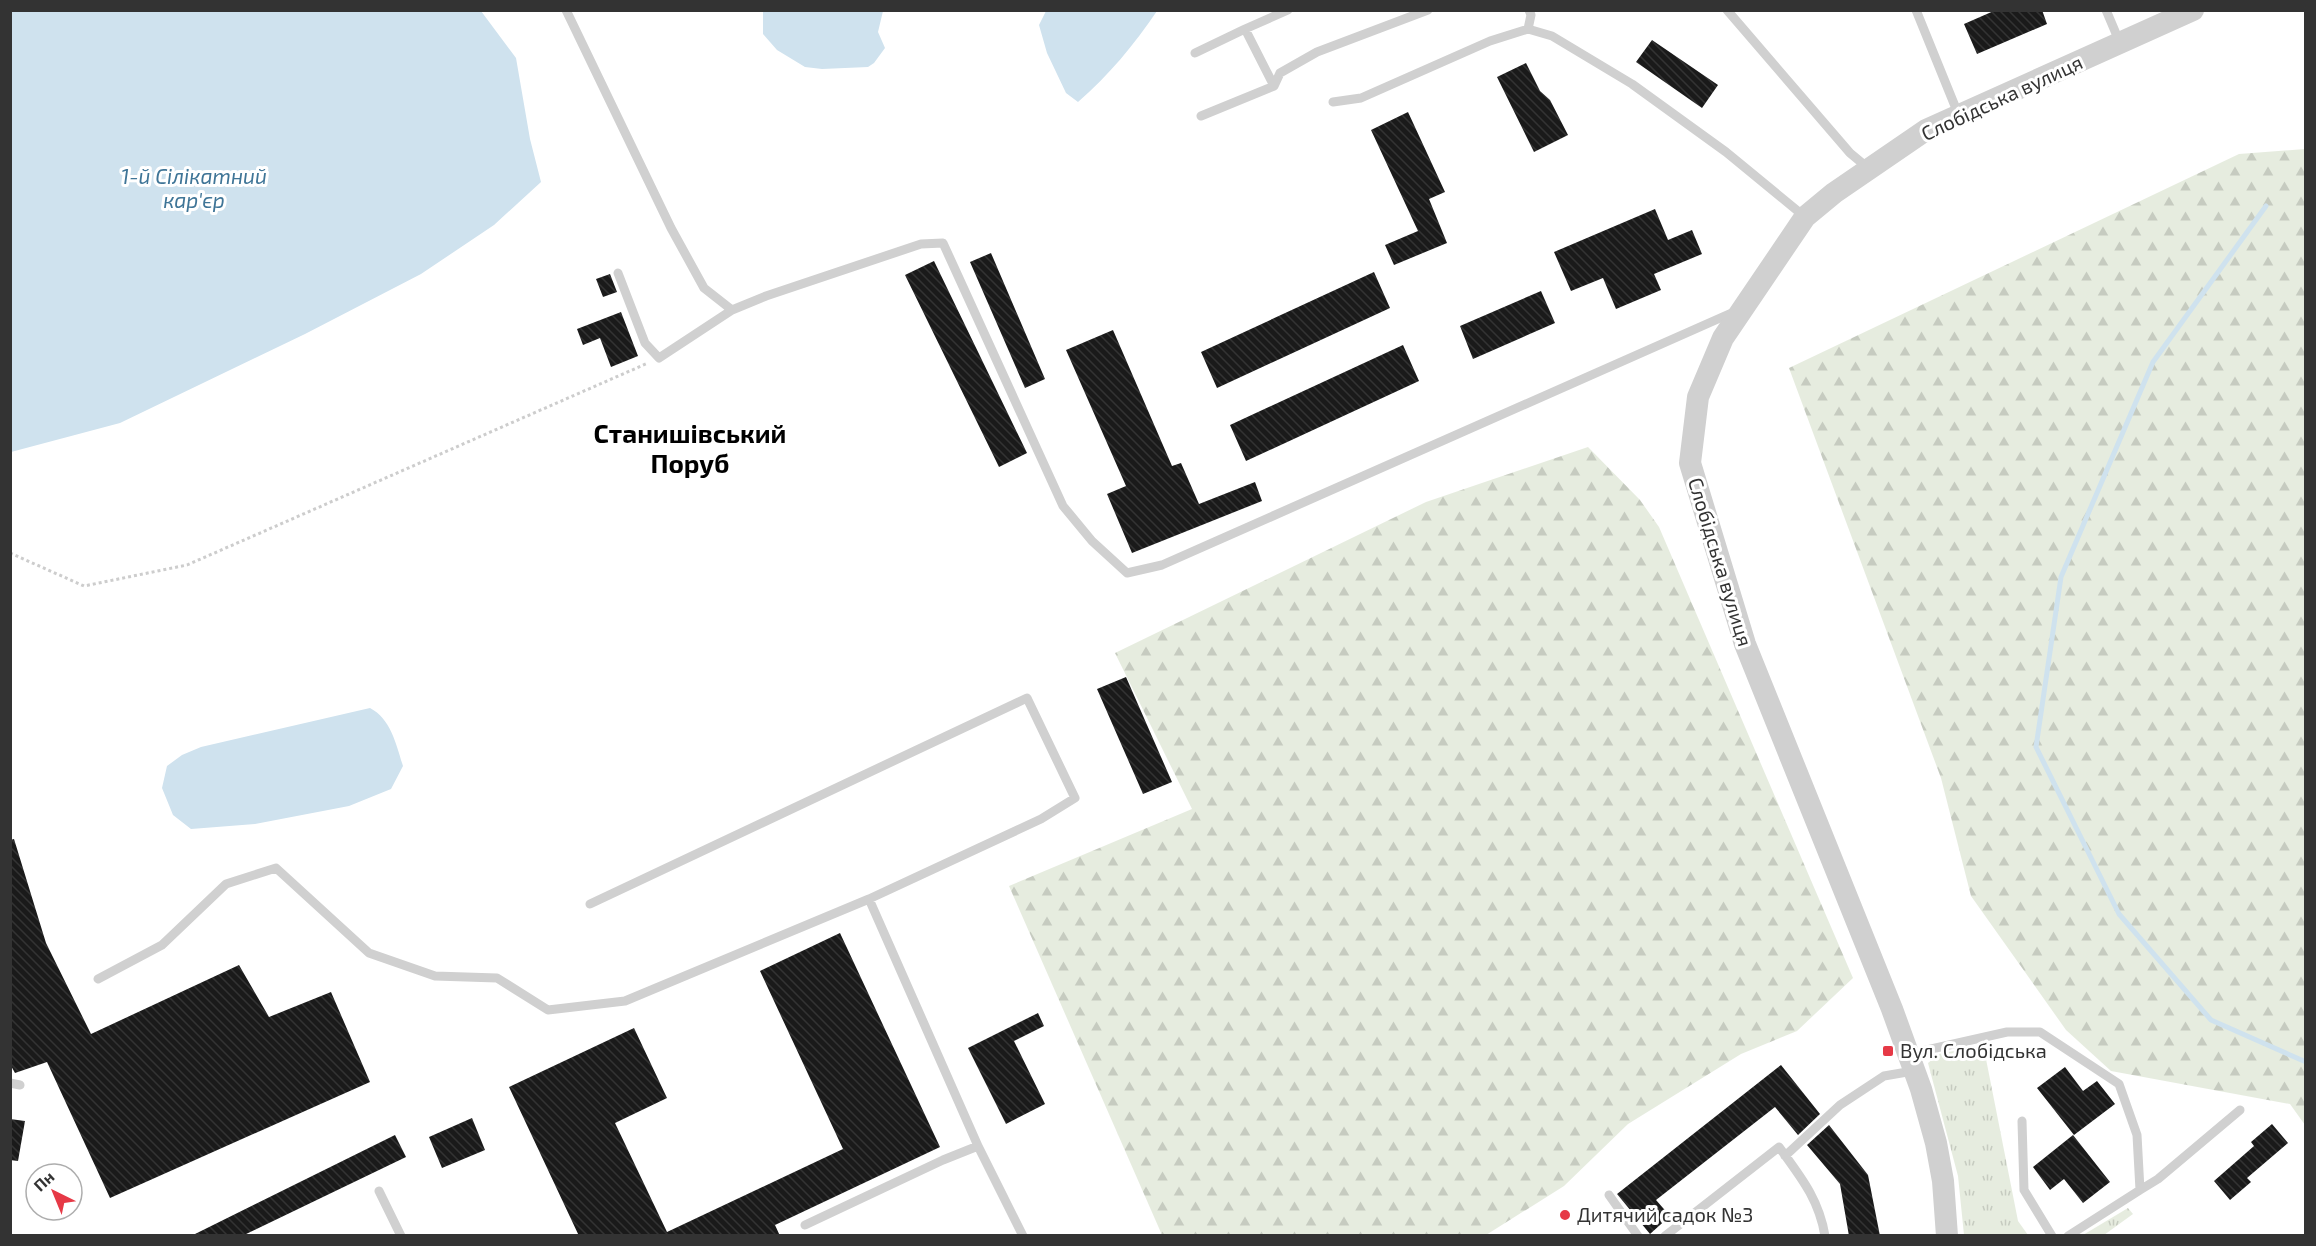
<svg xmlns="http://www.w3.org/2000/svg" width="2316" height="1246" viewBox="0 0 2316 1246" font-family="'Exo 2',sans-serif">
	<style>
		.grass { fill: url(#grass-tufts) }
		.forest { fill: url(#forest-firs) }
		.water { fill: #cfe2ee }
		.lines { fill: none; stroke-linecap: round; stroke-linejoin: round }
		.stream { stroke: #cfe2ee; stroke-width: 5 }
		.building { fill: url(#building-back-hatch) }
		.path { stroke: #cdcdcd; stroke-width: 3; stroke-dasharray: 3 3; stroke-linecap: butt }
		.service { stroke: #d0d0d0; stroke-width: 9 }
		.tertiary { stroke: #d0d0d0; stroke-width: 22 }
		.poi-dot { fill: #e63946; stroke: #fff; stroke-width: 2 }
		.labels { text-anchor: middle; stroke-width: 6; stroke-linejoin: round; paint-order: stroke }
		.street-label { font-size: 20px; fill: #333; stroke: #fff }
		.poi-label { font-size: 20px; fill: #333; stroke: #fff; text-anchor: start }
		.water-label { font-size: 21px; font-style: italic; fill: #3f7597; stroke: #fff }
		.district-label { font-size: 26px; font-weight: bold; fill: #000; stroke: #fff }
	</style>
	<defs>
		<pattern id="grass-tufts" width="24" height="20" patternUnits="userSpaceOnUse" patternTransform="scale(1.5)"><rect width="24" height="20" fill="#e6ecdf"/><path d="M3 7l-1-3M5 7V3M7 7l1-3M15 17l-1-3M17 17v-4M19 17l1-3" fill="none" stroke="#c6cbc0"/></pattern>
		<pattern id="forest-firs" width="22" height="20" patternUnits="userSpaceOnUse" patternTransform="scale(1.5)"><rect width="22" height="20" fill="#e6ecdf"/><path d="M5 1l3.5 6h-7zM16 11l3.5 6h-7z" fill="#c6cbc0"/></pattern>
		<pattern id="building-back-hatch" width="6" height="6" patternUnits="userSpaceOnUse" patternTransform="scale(1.5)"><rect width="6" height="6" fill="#1a1a1a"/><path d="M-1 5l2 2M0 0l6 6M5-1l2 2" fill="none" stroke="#333"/></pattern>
	</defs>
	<rect width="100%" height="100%" fill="#fff"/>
	<path class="grass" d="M1973,1047L1982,1052L1986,1059L2018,1221L2028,1235H1964L1958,1176L1928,1063L1939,1054Z
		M2128,1208L2133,1214L2104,1235H2083Z"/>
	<path class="forest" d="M2305,149H2306L2305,1125L2290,1104L2111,1071L2066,1030L1971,896L1941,778L1789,368L2239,154Z
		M1588,447L1640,500L1659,527L1853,978L1797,1031L1741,1054L1628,1124L1564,1186L1486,1235H1162L1009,886L1192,809L1115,653L1426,502Z"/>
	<path class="water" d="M11,10L481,11L516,58L530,139L541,182L494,225L421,274L305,334L120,423L11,452Z
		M766,10L883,11L878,32L885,48L874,63L868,67L822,69L805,67L777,50L763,34V12Z
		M1046,11V10L1157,11C1134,45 1109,75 1078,102L1066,93L1047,53L1039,25Z
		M370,708C391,719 396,744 403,766L391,789L349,806L255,824L191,829L173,815L162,788L167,766L182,755L201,747Z"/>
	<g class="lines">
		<path class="stream" d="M2266,206L2153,362L2061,577L2036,747L2119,914L2211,1020L2306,1062"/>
	</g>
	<path class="building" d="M1996,10H2042L2047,24L1977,54L1964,24Z
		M1652,40L1718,85L1702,108L1636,62Z
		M1526,63L1540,91L1550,100L1568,135L1534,152L1497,77Z
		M1408,112L1445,192L1429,199L1447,243L1394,265L1385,245L1418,231L1371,130Z
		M1655,209L1668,240L1692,230L1702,254L1654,274L1661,290L1616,309L1603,278L1571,291L1554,252Z
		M991,253L1045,379L1025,388L970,262Z
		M934,261L1027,453L999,467L905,275Z
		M1374,272L1390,308L1217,388L1201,352Z
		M610,274L617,292L603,297L596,279Z
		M1541,291L1555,323L1473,359L1460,326Z
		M621,312L638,356L611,367L600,338L583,345L577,329Z
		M1113,330L1172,466L1181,463L1199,504L1255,482L1262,501L1132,553L1107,494L1126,486L1066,350Z
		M1403,345L1419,381L1246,461L1230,425Z
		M1126,677L1172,782L1143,794L1097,689Z
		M14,839L46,943L91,1034L239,965L269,1017L331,992L370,1082L110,1198L47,1062L15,1073L10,1064V840Z
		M840,933L940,1147L775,1225L780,1236H579L509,1087L634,1028L667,1098L615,1123L667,1232L843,1149L760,971Z
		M1038,1013L1044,1026L1014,1041L1045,1104L1006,1124L968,1048Z
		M1781,1065L1820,1114L1798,1135L1775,1107L1656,1200L1670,1216L1650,1234L1617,1194Z
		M2065,1067L2083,1091L2097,1081L2115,1104L2074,1135L2037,1088Z
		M472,1118L485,1150L442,1168L429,1137Z
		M10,1119L25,1121L18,1161L10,1160Z
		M2272,1124L2288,1143L2247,1178L2251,1182L2230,1200L2214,1181L2254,1146L2251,1142Z
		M1829,1125L1868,1175L1880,1236H1849L1840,1184L1807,1145Z
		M395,1135L406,1157L242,1236H191Z
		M2073,1135L2110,1182L2083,1203L2064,1179L2050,1190L2033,1167Z"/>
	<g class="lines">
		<path class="path" d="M10,553L84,586L187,565L648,363"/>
		<path class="service" d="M566,10L671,228L704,288L732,310
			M1727,10L1850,153L1868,168
			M1916,10L1959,116
			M2106,10L2120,43
			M1245,29L1288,10
			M1528,29L1531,15L1529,10
			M1195,53L1245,29L1274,86
			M1333,102L1361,98L1490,41L1528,29L1552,36L1632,84L1726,152L1805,217
			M1201,116L1274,86L1280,73L1317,52L1428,10
			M618,273L645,343L659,358L732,310L766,296L921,244L943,243L1063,506L1092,541L1127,573L1162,565L1736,311
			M590,904L1027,698L1075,798L1041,819L869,899L978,1146
			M98,979L162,945L226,884L276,868L369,953L435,976L497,978L548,1010L625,1001L869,899
			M1909,1054L2007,1032H2040L2119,1084L2137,1135L2140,1190L2068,1236
			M10,1083L20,1085
			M2022,1121L2024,1190L2052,1236
			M1785,1156L1840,1105L1884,1076L1913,1071
			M2140,1190L2158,1179L2240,1110
			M379,1191L401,1236
			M1609,1195L1638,1236
			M805,1225L943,1160L978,1146L1023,1236
			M1665,1236L1779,1147C1800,1176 1819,1199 1825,1236"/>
		<path class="tertiary" d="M1947,1236L1943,1181L1936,1143L1921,1089L1892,1009L1745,644L1690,463L1698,397L1723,338L1805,217L1834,193L1926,130L2193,10"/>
	</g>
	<g class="poi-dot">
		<rect x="1882" y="1045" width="12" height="12" rx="3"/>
		<circle cx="1565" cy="1215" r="6"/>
	</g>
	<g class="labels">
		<g class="street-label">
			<text transform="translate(2002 98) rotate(-25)" y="7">Слобідська вулиця</text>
			<text transform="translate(1720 562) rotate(73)" y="7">Слобідська вулиця</text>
		</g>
		<g class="poi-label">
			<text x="1900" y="1058">Вул. Слобідська</text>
			<text x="1577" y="1222">Дитячий садок №3</text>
		</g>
		<g class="water-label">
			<text x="194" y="184">1-й Сілікатний<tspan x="194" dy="24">кар'єр</tspan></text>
		</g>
		<g class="district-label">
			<text x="690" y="443">Станишівський<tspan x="690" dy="30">Поруб</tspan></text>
		</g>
	</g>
	<rect width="2316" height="1246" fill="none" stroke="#333333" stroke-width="24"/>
	<g transform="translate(54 1192) rotate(317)"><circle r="28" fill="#ffffff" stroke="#adadad" stroke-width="1.5"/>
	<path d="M0-4.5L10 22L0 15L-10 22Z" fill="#e63946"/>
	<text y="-9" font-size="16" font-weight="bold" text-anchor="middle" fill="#333333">Пн</text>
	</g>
</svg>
